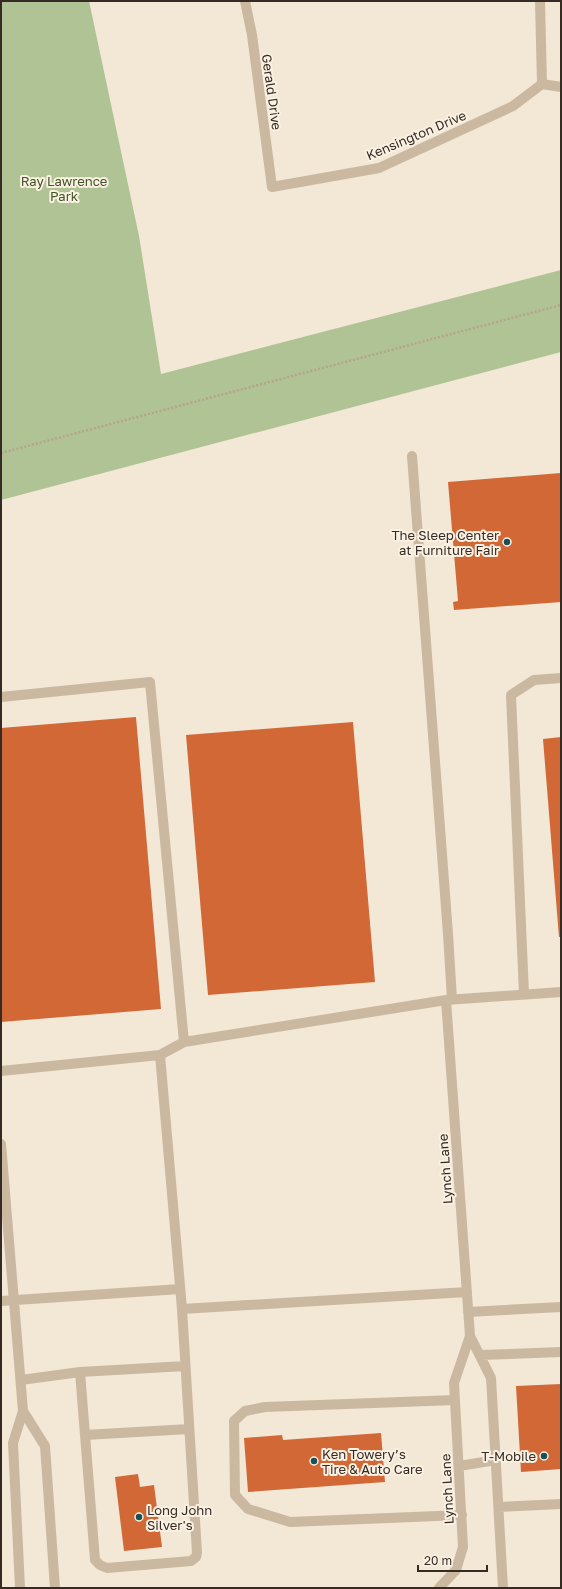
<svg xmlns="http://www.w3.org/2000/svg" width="562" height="1589" viewBox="0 0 562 1589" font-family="'Golos Text',sans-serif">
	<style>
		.green { fill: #afc395 }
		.building { fill: #d16836 }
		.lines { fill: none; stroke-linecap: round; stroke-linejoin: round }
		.path { stroke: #b7a28b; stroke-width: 2.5; stroke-dasharray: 2 2; stroke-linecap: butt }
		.lane { stroke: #cbb8a1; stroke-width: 10 }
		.street { stroke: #cbb8a1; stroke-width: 10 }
		.poi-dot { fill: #175059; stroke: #faf1e2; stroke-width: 1.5 }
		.labels { text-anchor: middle; stroke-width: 4; stroke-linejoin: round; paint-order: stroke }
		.street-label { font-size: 13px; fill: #352b24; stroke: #faf1e2 }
		.park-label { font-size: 13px; fill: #405526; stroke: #faf1e2 }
		.poi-label { font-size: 13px; fill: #352b24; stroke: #faf1e2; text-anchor: end }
	</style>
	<rect width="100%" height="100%" fill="#f3e7d6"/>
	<path class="green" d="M1,1H89L139,236L161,374L561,270V352L1,500Z"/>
	<path class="building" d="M561,473V602L454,610L453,602L458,601L448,482Z
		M136,717L161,1009L1,1022V728Z
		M353,722L375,982L208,995L186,735Z
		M561,737V937H559L543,739Z
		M561,1384V1469L521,1472L516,1386Z
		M381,1433L385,1482L248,1492L244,1438L282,1435L283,1440Z
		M138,1474L140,1487L154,1485L162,1547L124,1551L115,1477Z"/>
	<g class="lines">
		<path class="path" d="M1,453L561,305"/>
		<path class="lane" d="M412,456L448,934L452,999
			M1,697L150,682L184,1042
			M524,994L511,695L534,680L561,678
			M446,1000L470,1336L491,1378L503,1588
			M160,1055L182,1309
			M1,1071L160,1055L184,1042L446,1000L561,992
			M1,1144L23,1411L13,1443L20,1588
			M1,1301L180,1289
			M468,1312L561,1307
			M480,1355L561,1352
			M80,1372L95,1560L100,1565L107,1568L191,1561L196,1557L197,1553L182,1309L467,1292
			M21,1380L80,1372L185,1366
			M455,1400L265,1407L245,1411L234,1421L235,1495L248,1509L290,1522L462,1515
			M23,1411L45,1446L55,1588
			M85,1435L189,1429
			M459,1466L496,1460
			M499,1507L561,1504
			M439,1588L456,1570L463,1547L454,1383L470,1336"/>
		<path class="street" d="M245,1L252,35L272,187L379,168L513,106L542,84L561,87
			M540,1L542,84"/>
	</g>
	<g class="poi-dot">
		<circle cx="507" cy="542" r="4"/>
		<circle cx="544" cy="1456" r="4"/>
		<circle cx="314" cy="1461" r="4"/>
		<circle cx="139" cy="1517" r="4"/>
	</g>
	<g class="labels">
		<g class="street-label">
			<text transform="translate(272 92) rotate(82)" y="5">Gerald Drive</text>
			<text transform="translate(416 135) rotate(-23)" y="5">Kensington Drive</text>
			<text transform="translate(445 1169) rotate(-94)" y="5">Lynch Lane</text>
			<text transform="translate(447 1489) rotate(-93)" y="5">Lynch Lane</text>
		</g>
		<g class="park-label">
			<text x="64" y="186">Ray Lawrence<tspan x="64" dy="15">Park</tspan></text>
		</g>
		<g class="poi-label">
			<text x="499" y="540">The Sleep Center<tspan x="499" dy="15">at Furniture Fair</tspan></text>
			<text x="322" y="1459" text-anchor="start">Ken Towery’s<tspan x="322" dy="15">Tire &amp; Auto Care</tspan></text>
			<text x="536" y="1461">T-Mobile</text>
			<text x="147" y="1515" text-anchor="start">Long John<tspan x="147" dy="15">Silver's</tspan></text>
		</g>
	</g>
	<rect width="562" height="1589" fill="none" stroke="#352b24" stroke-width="4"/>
	<path d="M418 1565v6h69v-6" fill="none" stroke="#352b24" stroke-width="2"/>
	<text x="424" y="1565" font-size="12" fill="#352b24" stroke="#faf1e2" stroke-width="3" paint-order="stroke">20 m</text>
</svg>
